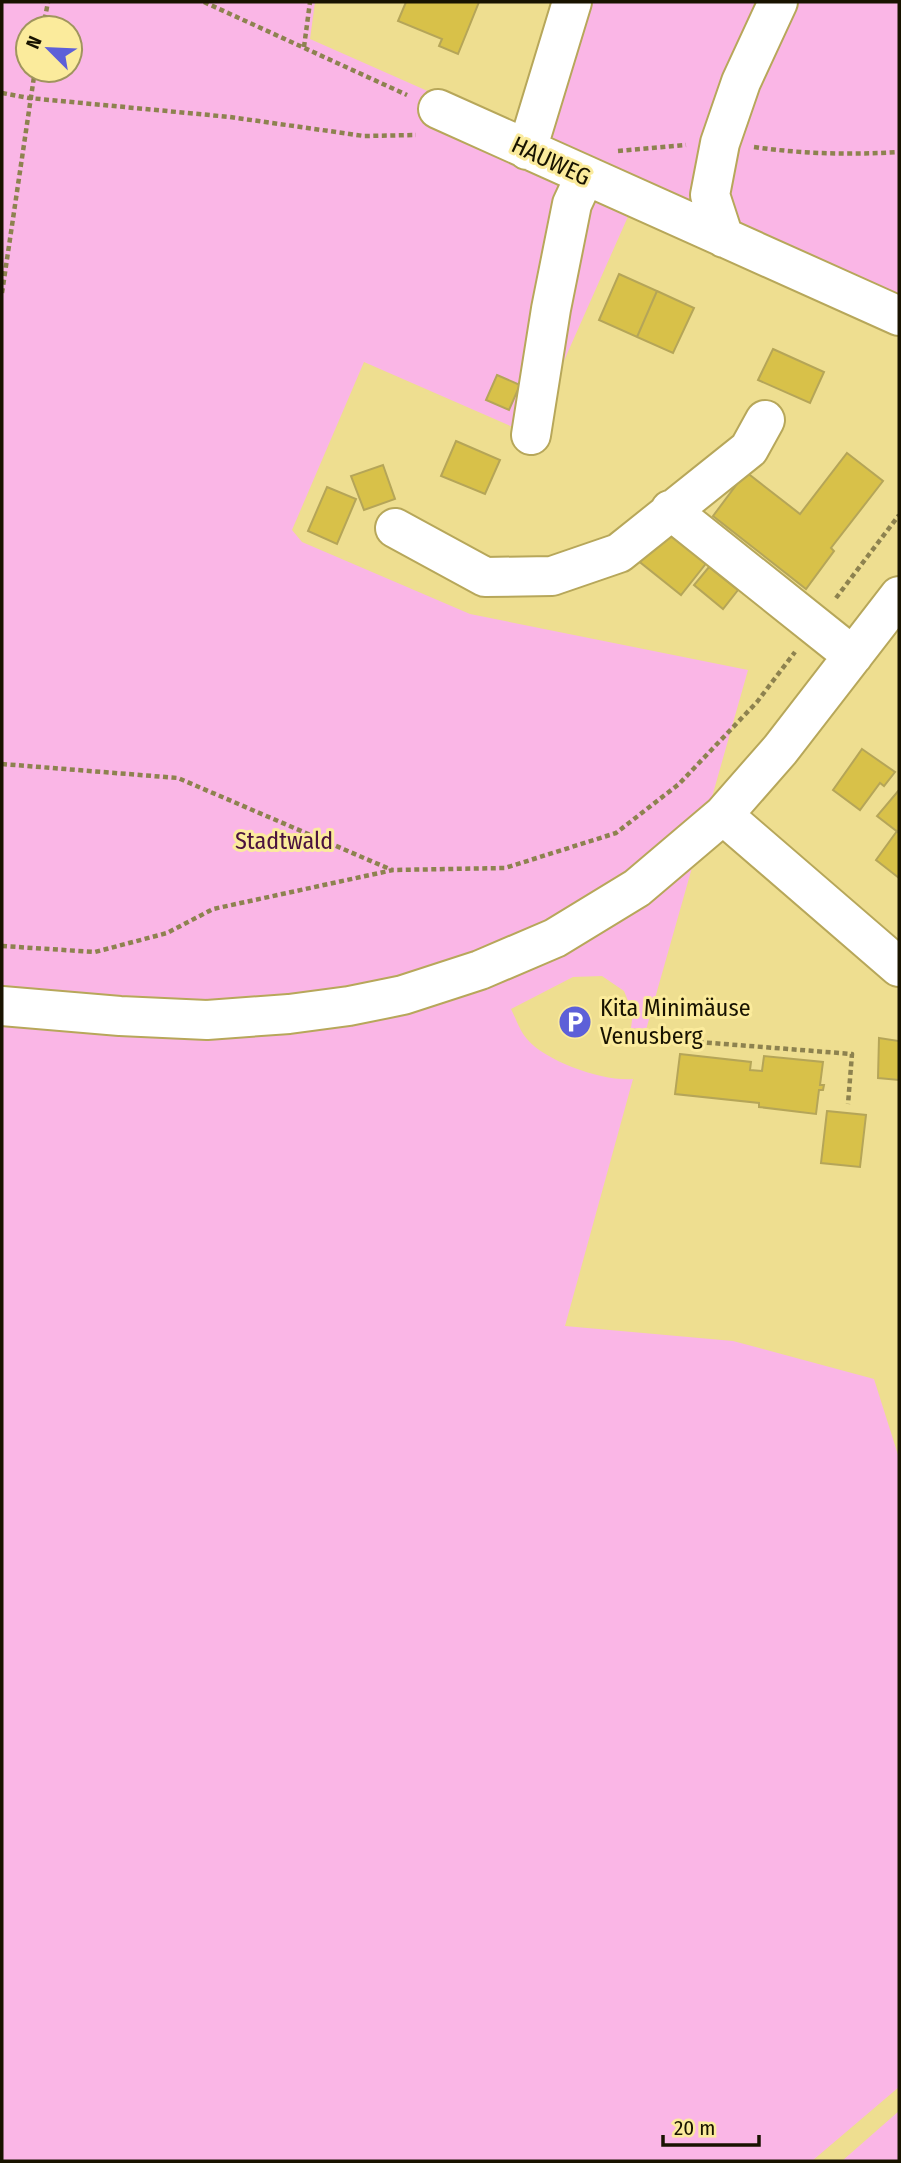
<svg xmlns="http://www.w3.org/2000/svg" width="901" height="2163" viewBox="0 0 901 2163" font-family="'Fira Sans Condensed',sans-serif">
	<style>
		.green { fill: #fab6e6; fill-rule: evenodd }
		.building { fill: #d8c149; stroke: #b5a558; stroke-width: 2 }
		.lines { fill: none; stroke-linecap: round; stroke-linejoin: round }
		.minor-casing { stroke: #b7a75a; stroke-width: 42 }
		.path { stroke: #8d824f; stroke-width: 4.5; stroke-dasharray: 5 3.5; stroke-linecap: butt }
		.minor { stroke: #fff; stroke-width: 38 }
		.labels { text-anchor: middle; stroke-width: 6; stroke-linejoin: round; paint-order: stroke }
		.street-label { font-size: 24px; fill: #181300; stroke: #fbeb9c }
		.park-label { font-size: 24px; fill: #4a123e; stroke: #fbeb9c }
		.poi-label { font-size: 24px; fill: #181300; stroke: #fbeb9c; text-anchor: start }
	</style>
	<rect width="100%" height="100%" fill="#eede90"/>
	<path class="green" d="M2,2H315L310,39L543,142L580,2H899V300L642,185L531,435L364,362L292,530L302,542L470,614L748,670L646,1030L631,1028L633,1013L624,991L602,976L573,977L511,1009C516,1019 520,1031 527,1039C546,1062 605,1082 633,1079L565,1326L733,1341L874,1379L899,1458V2087L812,2161H2ZM28,28H70V70H28Z
		M899,2111V2161H842Z"/>
	<path class="building" d="M406,2H479L458,54L439,46L442,39L398,21Z
		M619,274L657,291L637,337L599,320Z
		M657,291L694,308L673,353L637,337Z
		M773,349L824,372L810,403L758,380Z
		M497,375L520,385L509,410L486,400Z
		M456,441L500,460L485,494L441,476Z
		M847,453L883,481L831,548L834,551L806,589L713,516L746,472L800,514Z
		M383,465L395,499L364,510L351,476Z
		M327,487L356,499L337,544L308,531Z
		M663,525L708,561L681,595L636,559Z
		M709,567L738,590L723,609L694,585Z
		M862,749L895,772L884,786L880,783L860,810L833,790Z
		M899,790V833L877,816Z
		M897,831L899,833V878L876,860Z
		M879,1038L899,1041V1080L878,1078Z
		M680,1054L751,1062L750,1070L762,1071L764,1056L823,1062L820,1085H824L823,1090H819L816,1114L759,1107V1103L675,1094Z
		M827,1111L866,1115L860,1167L821,1163Z"/>
	<g class="lines">
		<defs>
			<path id="minor" d="M438,109L899,316
				M527,150L572,2
				M724,238L710,195L720,143L741,82L778,2
				M531,435L551,309L572,204L585,176
				M670,510L853,656
				M395,528L485,577L552,576L619,553L749,449L765,420
				M723,815L899,967
				M2,1006L120,1016L207,1020L289,1014L349,1006L403,995L480,970L555,938L637,888L723,815L780,750L899,596"/>
		</defs>
		<use href="#minor" class="minor-casing"/>
		<path class="path" d="M204,2L407,95
			M43,28L48,2
			M304,47L310,2
			M2,93L29,98L230,117L364,136L416,135
			M754,147C803,154 850,155 899,152
			M618,151L686,145
			M2,293L35,70
			M836,598L899,515
			M2,764L178,778L392,870
			M2,946L95,952L167,933L213,909L393,870L505,868L616,833L679,784L757,702L795,652
			M673,1040L852,1054L848,1104"/>
		<use href="#minor" class="minor"/>
	</g>
	<defs>
		<symbol id="parking-disc" viewBox="-11 -11 22 22"><circle r="9.5" fill="#5d60d8" stroke="#fbeb9c"/><path d="M-3.5-5.5H1a3.5 3.5 0 0 1 0 7H-1V5.5H-3.5ZM-1-3.4V-.6H.8a1.4 1.4 0 0 0 0-2.8Z" fill="#fff"/></symbol>
	</defs>
	<g fill-rule="evenodd">
		<use href="#parking-disc" x="556" y="1003" width="38" height="38"/>
	</g>
	<g class="labels">
		<g class="street-label">
			<text transform="translate(551 161) rotate(25)" y="8">HAUWEG</text>
		</g>
		<g class="park-label">
			<text x="284" y="849">Stadtwald</text>
		</g>
		<g class="poi-label">
			<text x="600" y="1016">Kita Minimäuse<tspan x="600" dy="28">Venusberg</tspan></text>
		</g>
	</g>
	<rect width="901" height="2163" fill="none" stroke="#181300" stroke-width="7"/>
	<g transform="translate(49 49) rotate(294)"><circle r="33" fill="#fbeb9c" stroke="#a0955e" stroke-width="2"/>
	<path d="M0-5L12 26L0 18L-12 26Z" fill="#5d60d8"/>
	<text y="-10" font-size="19" font-weight="bold" text-anchor="middle" fill="#181300">N</text>
	</g>
	<path d="M663 2135v10h96v-10" fill="none" stroke="#181300" stroke-width="3.5"/>
	<text x="674" y="2135" font-size="21" fill="#181300" stroke="#fbeb9c" stroke-width="5" paint-order="stroke">20 m</text>
</svg>
